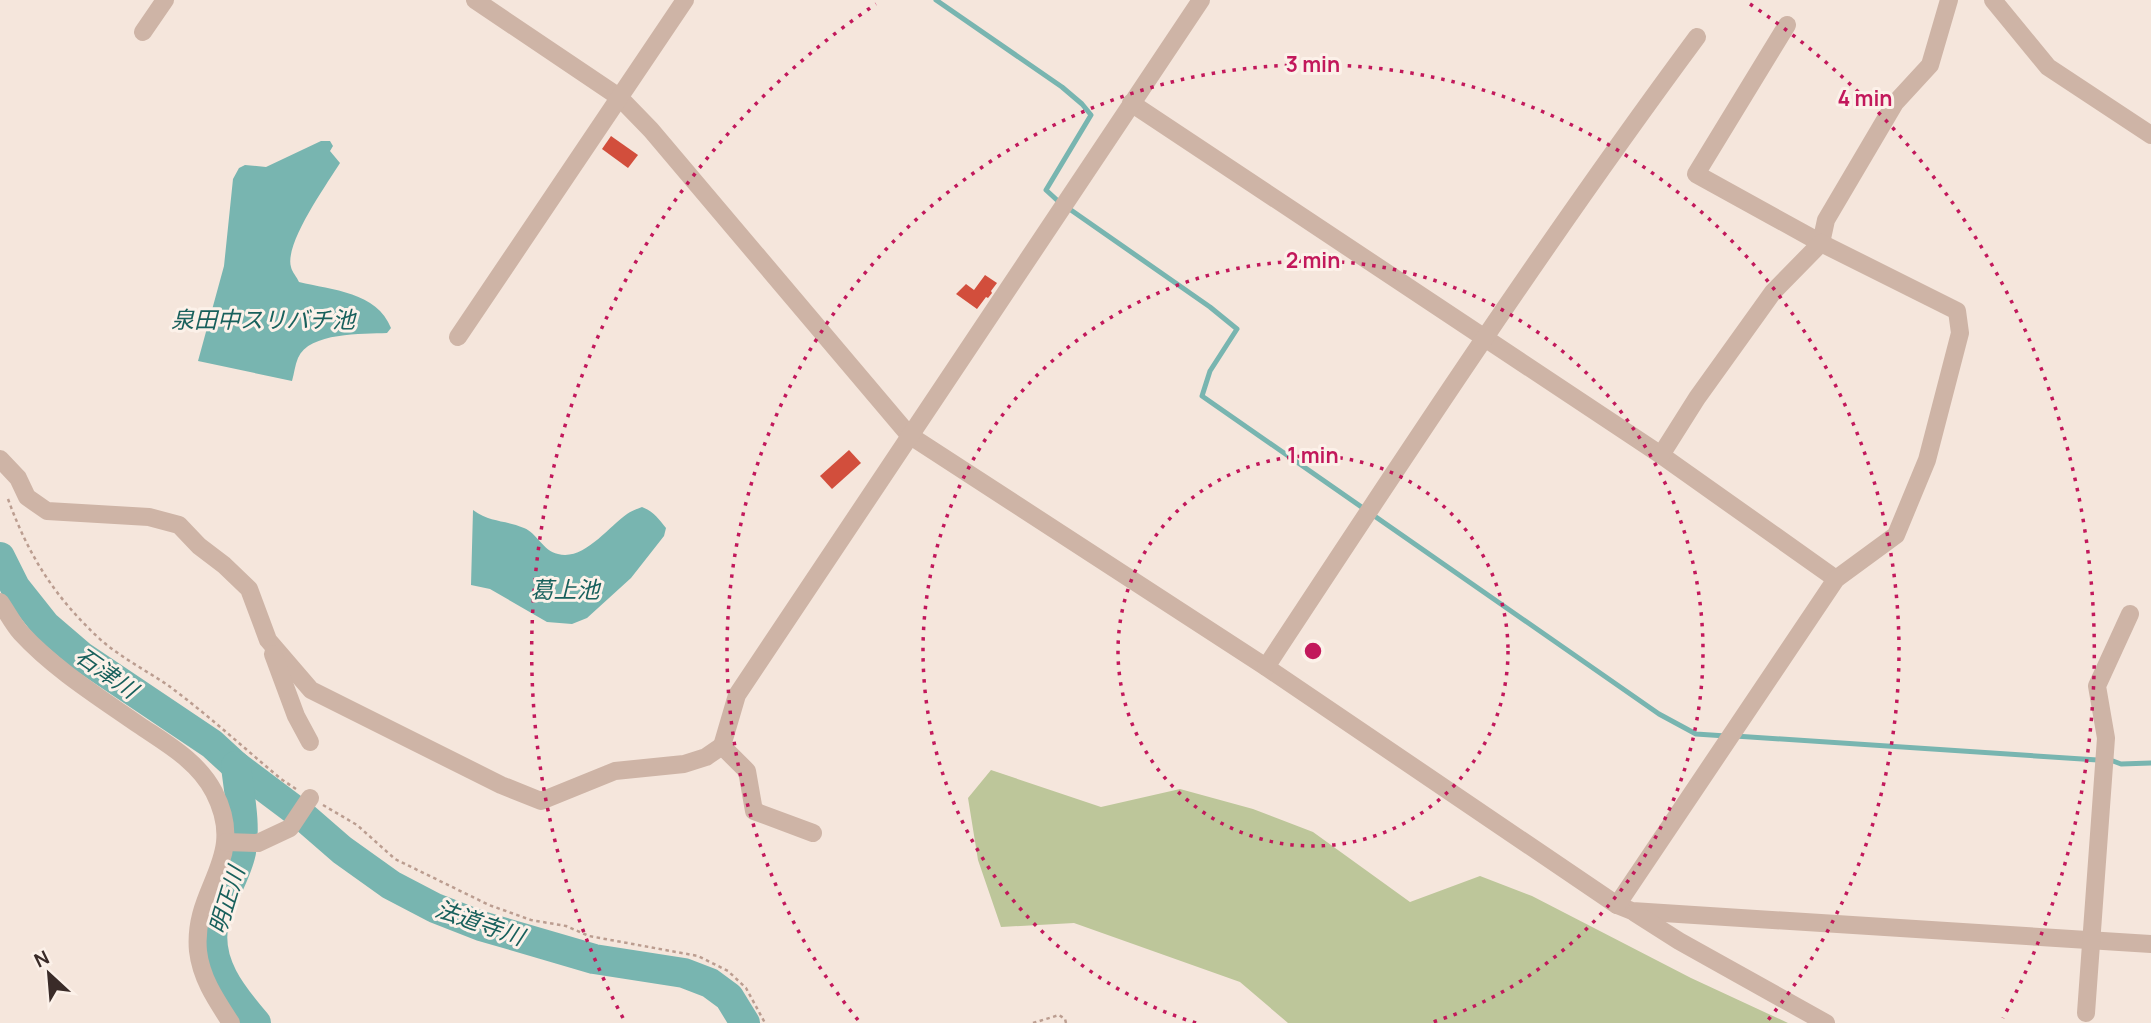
<svg xmlns="http://www.w3.org/2000/svg" width="2151" height="1023" font-family="Manrope,'Noto Sans JP',sans-serif">
<style>
.green{fill:#bdc69a}
.water{fill:#78b5b0}
.lines{fill:none;stroke-linecap:round;stroke-linejoin:round}
.stream{stroke:#78b5b0;stroke-width:5}
.river{stroke:#78b5b0;stroke-width:30}
.building{fill:#d24e3c}
.path{stroke:#bb9d90;stroke-width:2.5;stroke-dasharray:3.5 3.5;stroke-linecap:butt}
.minor{stroke:#ceb4a6;stroke-width:18}
.ring{fill:none;stroke:#c2185b;stroke-width:3.5;stroke-dasharray:3.5 7}
.labels{text-anchor:middle;dominant-baseline:central;stroke-width:6;stroke-linejoin:round;paint-order:stroke}
.water-label{font-size:23px;font-style:italic;fill:#18605c;stroke:#fcf1e9}
.centre{fill:#c2185b;stroke:#fcf1e9;stroke-width:3.5}
.ring-label{font-size:21px;text-anchor:middle;font-weight:bold;fill:#c2185b;stroke:#fcf1e9;stroke-width:6;stroke-linejoin:round;paint-order:stroke}
</style>
<rect width="100%" height="100%" fill="#f5e6dc"/>
<path class="green" d="M991,770L1101,807L1180,789L1253,809L1313,832L1410,902L1480,876L1532,896L1691,978L1788,1023H1288L1240,982L1074,923L1001,927L978,860L968,798Z"/>
<g class="water">
<path d="M321,141H330L333,146L330,151L340,163C327,184 284,244 291,267C292,272 297,277 299,282C332,290 377,292 391,328L387,333C363,334 309,332 298,358C295,365 294,374 292,381L198,361L224,266L233,179L239,168L245,165L266,167Z"/>
<path d="M642,507C653,511 659,519 666,528L664,536L631,578L587,618L572,624L547,622L490,589L471,585L473,510C491,523 506,520 524,528C537,533 543,551 558,554C584,561 608,527 627,514C631,511 637,509 642,507Z"/>
</g>
<g class="lines">
<g class="stream">
<path d="M936,0L1062,87L1082,104L1091,115L1046,190L1058,201L1210,307L1237,329L1210,371L1202,396L1659,714L1696,734L1726,736"/>
<path d="M1735,736L2113,761L2121,764L2151,763"/>
</g>
<g class="river">
<path d="M0,557L15,587L46,626L81,656L212,744L236,766L304,817L342,850L391,885L435,908L481,926L594,959L684,973L710,983L729,997L745,1023"/>
<path d="M236,766C239,794 246,823 241,852C236,876 220,898 214,922C205,962 232,995 256,1023"/>
</g>
</g>
<g class="building">
<path d="M611,136L638,155L628,168L602,149Z"/>
<path d="M985,275L997,283L991,291L992,293L988,298L986,297L977,309L956,294L966,284L974,290Z"/>
<path d="M849,450L861,463L832,489L820,476Z"/>
</g>
<g class="lines">
<g class="path">
<path d="M8,499C29,557 56,599 102,641C122,658 147,671 169,686C208,715 244,748 281,779L296,789"/>
<path d="M323,805L357,825L395,859L489,905L531,920L566,926L589,936L698,956L728,971L746,988L765,1023"/>
<path d="M1033,1023L1059,1015L1065,1019L1066,1023"/>
</g>
<g class="minor">
<path d="M475,0L619,97L651,130L909,435L1266,667L1617,905L1632,911L2151,944"/>
<path d="M1993,0L2048,67L2151,135"/>
<path d="M1787,25L1696,174L1821,243L1826,220L1895,103L1930,65L1949,0"/>
<path d="M143,32L165,0"/>
<path d="M1131,103L1661,455L1836,579"/>
<path d="M458,337L685,0"/>
<path d="M0,459L18,478L27,497L47,511L149,517L179,525L199,546L224,565L249,589L268,640L311,690L501,785L541,801L615,771L684,764L706,757L722,746"/>
<path d="M0,602C7,612 13,624 21,633C54,669 99,697 139,725C167,744 198,761 214,792C249,860 192,886 198,951C201,978 216,1000 231,1023"/>
<path d="M273,654L296,716L310,742"/>
<path d="M1266,667C1406,454 1546,241 1697,37"/>
<path d="M813,833L754,811L747,771L722,746L737,695L1201,0"/>
<path d="M226,842L258,843L290,828L310,798"/>
<path d="M1617,905L1836,579L1896,535L1927,460L1960,333L1957,311L1821,243L1773,292L1697,398L1661,455"/>
<path d="M1635,913L1679,941L1826,1023"/>
<path d="M2086,1013L2106,738L2097,686L2130,614"/>
</g>
</g>
<g class="ring">
<circle cx="1313" cy="651" r="195"/>
<path d="M1196 1023A390 390 0 1 1 1430 1023"/>
<path d="M858 1020A586 586 0 1 1 1768 1020"/>
<path d="M623 1018A781 781 0 0 1 876 4M1750 4A781 781 0 0 1 2003 1018"/>
</g>
<g class="labels">
<g class="water-label">
<text x="263" y="319">泉田中スリバチ池</text>
<text x="565" y="589">葛上池</text>
<text transform="translate(107 672) rotate(35)">石津川</text>
<text transform="translate(226 900) rotate(-73)">明正川</text>
<text transform="translate(480 922) rotate(19)">法道寺川</text>
</g>
</g>
<circle cx="1313" cy="651" r="10" class="centre"/>
<g class="ring-label">
<text x="1313" y="72">3 min</text>
<text x="1865" y="106">4 min</text>
<text x="1313" y="268">2 min</text>
<text x="1313" y="463">1 min</text>
</g>
<g transform="translate(49 974) rotate(334)" stroke="#fcf1e9" stroke-width="5" paint-order="stroke">
<path d="M0-5L12 26L0 18L-12 26Z" fill="#3a2b28"/>
<text y="-10" font-size="19" font-weight="bold" text-anchor="middle" fill="#3a2b28">N</text>
</g>
</svg>
